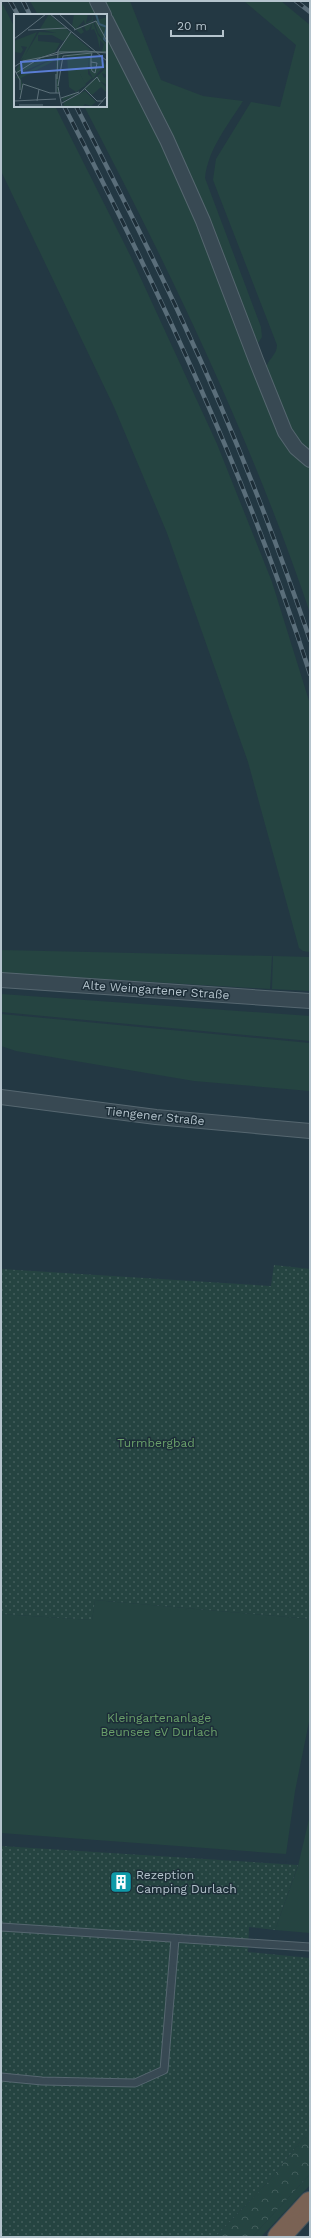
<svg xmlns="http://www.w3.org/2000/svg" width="311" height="2238" font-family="'Work Sans',sans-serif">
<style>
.green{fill:#254441}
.forest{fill:url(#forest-crowns)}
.park{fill:url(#park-dots)}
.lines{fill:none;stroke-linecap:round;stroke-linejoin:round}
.lane-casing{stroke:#566770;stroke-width:9}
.street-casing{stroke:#566770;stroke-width:16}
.highway-casing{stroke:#43545d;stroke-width:24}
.lane{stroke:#384953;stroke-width:7}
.street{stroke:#384953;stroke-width:14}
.highway{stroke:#7a6254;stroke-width:22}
.rail-casing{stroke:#5a6e7a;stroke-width:4.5}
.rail{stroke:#1d2e38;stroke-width:3;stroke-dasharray:9;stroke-linecap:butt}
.labels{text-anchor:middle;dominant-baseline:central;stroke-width:3;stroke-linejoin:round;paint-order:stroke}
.street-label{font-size:12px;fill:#b5c4cd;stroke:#1d2e38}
.park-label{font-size:12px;fill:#6aa06a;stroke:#1d2e38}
.poi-label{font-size:12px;fill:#b5c4cd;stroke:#1d2e38;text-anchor:start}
.inset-river{fill:none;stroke:#36586c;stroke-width:2}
.inset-road{fill:none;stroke:#5d707a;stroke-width:1}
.view{fill:#5a7dd4;fill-opacity:0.15;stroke:#5a7dd4;stroke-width:2}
.inset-edge{fill:none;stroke:#b5c4cd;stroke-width:2}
</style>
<defs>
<pattern id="forest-crowns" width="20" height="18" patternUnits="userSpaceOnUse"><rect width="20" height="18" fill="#254441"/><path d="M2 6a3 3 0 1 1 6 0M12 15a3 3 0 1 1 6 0" fill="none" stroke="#425d5b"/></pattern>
<pattern id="park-dots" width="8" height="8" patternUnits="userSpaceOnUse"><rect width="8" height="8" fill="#254441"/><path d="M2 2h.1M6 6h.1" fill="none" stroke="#425d5b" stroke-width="1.8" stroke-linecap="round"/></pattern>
</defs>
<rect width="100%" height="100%" fill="#233843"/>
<g class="green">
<path d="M1,1L15,28V106H55L131,257L217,444L272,582L310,704V952L303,951L299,948L248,762L167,533L114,407L1,171Z"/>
<path d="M30,1H92L99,15H38Z"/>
<path d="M101,1H130L161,80L203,96L243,101C228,125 208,149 205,178L261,327L262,337L258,343Z"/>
<path d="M244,1H281L310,25V455L287,423L266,370C266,360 277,356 277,345L213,180L216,159L251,102L280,107L296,45Z"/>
<path d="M106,29L182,182L244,344L310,465V613C251,438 170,270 84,106H106Z"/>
<path d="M1,950L272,956L270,989L1,973Z"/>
<path d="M273,956L310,957V991L272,989Z"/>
<path d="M1,994L310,1016V1041L1,1012Z"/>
<path d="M1,1014L310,1043V1091L194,1081L16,1051L1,1046Z"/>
<path d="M95,1600L310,1619V1717L295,1791L286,1854L1,1833V1614L92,1620Z"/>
<path d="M310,1815V1933L275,1930L298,1866Z"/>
<path d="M310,2174V2185L261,2237H252Z"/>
</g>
<path class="forest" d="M310,2129V2174L252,2237H215L269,2181Z"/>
<g class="park">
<path d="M274,1265L310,1269V1619L95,1600L92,1620L1,1614V1269L271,1286Z"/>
<path d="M1,1846L298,1865L275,1930L249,1927L248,1952L310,1958V2129L269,2181L215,2237H1Z"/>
</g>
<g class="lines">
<g class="lane-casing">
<g id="lane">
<path d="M1,1927L310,1947"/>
<path d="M1,2077L42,2081L135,2083L164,2070L175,1939"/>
</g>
</g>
<g class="street-casing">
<g id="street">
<path d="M97,1L104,15"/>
<path d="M106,20L167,140L203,221L256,360L285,432L296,448L310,460"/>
<path d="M1,980L310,1001"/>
<path d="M1,1097L156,1117L310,1131"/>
</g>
</g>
<g class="highway-casing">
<path id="highway" d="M279,2237L310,2203"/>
</g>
<use href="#lane" class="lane"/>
<use href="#street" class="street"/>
<use href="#highway" class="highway"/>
<g class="rail-casing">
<g id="rail">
<path d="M10,1L18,15"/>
<path d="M23,1L30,15"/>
<path d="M296,1L310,12"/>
<path d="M64,106C159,290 247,476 310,674"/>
<path d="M76,106C112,177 149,248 182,320C231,424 273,531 310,640"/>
</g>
</g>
<use href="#rail" class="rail"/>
</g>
<defs>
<g id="building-square" transform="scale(1.15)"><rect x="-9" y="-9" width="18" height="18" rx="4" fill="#0f9aa8" stroke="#1d2e38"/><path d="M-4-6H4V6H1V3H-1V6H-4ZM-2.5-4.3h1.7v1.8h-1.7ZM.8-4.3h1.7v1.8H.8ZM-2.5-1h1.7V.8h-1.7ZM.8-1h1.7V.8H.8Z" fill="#fff"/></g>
</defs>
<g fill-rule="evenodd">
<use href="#building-square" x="121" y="1882"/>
</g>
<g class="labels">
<g class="street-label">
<text transform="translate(156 990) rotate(4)">Alte Weingartener Straße</text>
<text transform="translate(155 1116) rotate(6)">Tiengener Straße</text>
</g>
<g class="park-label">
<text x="156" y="1443">Turmbergbad</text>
<text x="159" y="1718">Kleingartenanlage<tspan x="159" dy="14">Beunsee eV Durlach</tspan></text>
</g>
<g class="poi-label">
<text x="136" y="1875">Rezeption<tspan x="136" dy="14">Camping Durlach</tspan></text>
</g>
</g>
<g transform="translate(14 14)">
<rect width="93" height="93" fill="#233843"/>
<path d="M35,0L77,36L44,40L52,24L49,27L38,21H24V27L46,29L41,38L25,44L43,40L26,45L10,47L24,46L43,42L4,60L2,56L25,18L42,19L26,15ZM60,0H74L72,9L78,6V0L79,7L71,10L70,6L63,14L79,8L84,21L93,31V38L83,37H88L90,30L86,26V35L83,22L80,15L77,16L78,9L75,16L72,17L70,12L67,13L70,18L67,20L58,12ZM93,3V30L84,19L80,7ZM23,18L10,43L6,47L13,33L7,32L9,36L7,39L0,38V27ZM77,38L82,39H77V44H74V60L78,64L71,70L66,60V52L53,41L47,42L44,58V42L55,40ZM43,43L45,78H43L42,46L7,64L8,69L38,79L9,70L6,85L7,68L4,64H0ZM92,54L93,61L88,59L90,64L93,62V71L86,67L93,74V79L87,73L78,81L71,75L49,87L48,84L67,77ZM71,77L82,88L77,92L71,90L68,93H49L50,88Z" fill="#254441"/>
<path d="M79,41L86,44L93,53L87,55L79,65L75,56L74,44ZM53,42L66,43V60L72,71L62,78L55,73Z" fill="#254441"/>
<path class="inset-river" d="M82,0L85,10L93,13M93,12L90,25L93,28"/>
<path class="inset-road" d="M36,0L93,47M45,0L61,15M82,7L93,27M14,16L53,14M60,16L82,7M0,25L32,0M0,53L9,47L50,39L72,37L93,39M0,55L6,66V76M2,59L26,44L44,38H93M42,60V79M43,65L44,37L57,18M44,72L49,42L78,39L77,43V52L78,57L81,59L83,49L77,48M44,73L48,93M71,75L83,87H89M47,84L65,78M6,85L9,70L36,79H46M0,87L42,85M23,87L25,75M48,89L66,79L83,63L86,68M5,91H29M83,93L93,82"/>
<path class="view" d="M88,42L89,53L8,59L7,48Z"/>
<rect width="93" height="93" class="inset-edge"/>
</g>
<rect width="311" height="2238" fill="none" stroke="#b5c4cd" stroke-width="4"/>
<path d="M171 30v6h52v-6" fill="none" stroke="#b5c4cd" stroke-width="2"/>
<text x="177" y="30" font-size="12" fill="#b5c4cd" stroke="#1d2e38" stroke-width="3" paint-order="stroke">20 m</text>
</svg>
